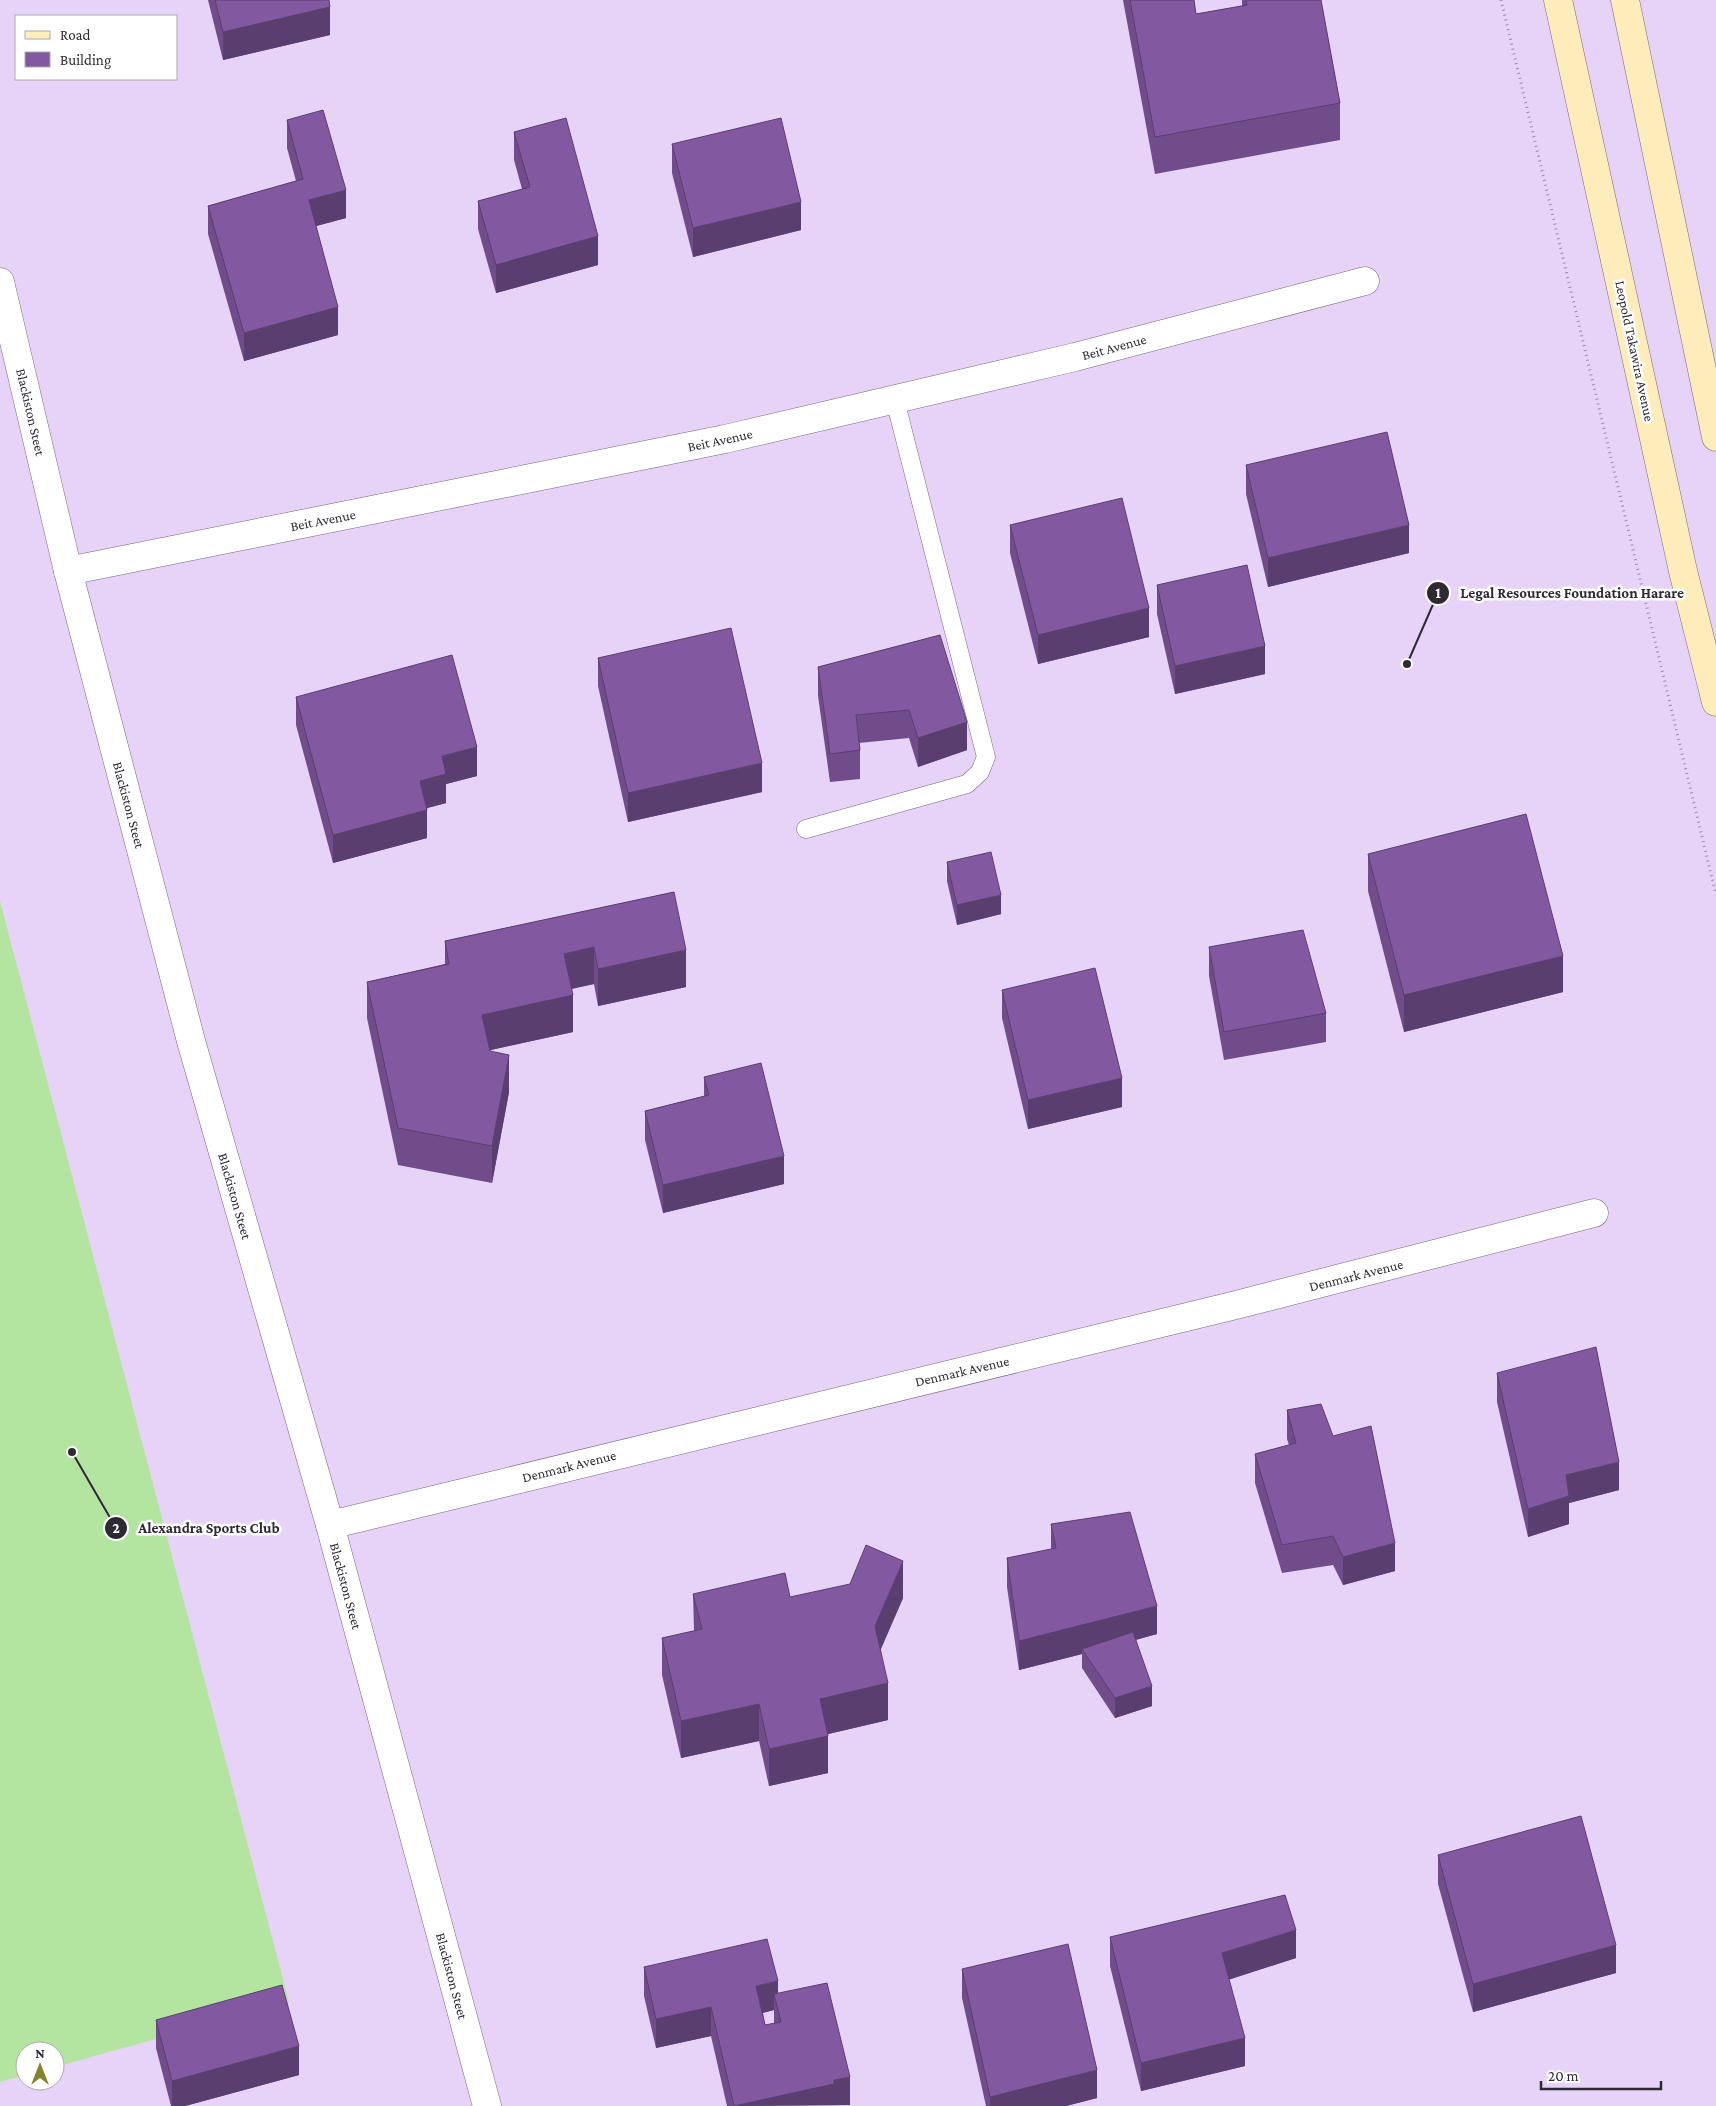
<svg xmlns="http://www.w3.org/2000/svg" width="1716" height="2106" font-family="'Crimson Pro',serif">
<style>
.built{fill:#e6d3f7;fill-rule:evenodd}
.grass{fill:#b4e5a0}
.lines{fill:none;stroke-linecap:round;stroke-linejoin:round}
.service-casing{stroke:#756781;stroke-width:19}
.minor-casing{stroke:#756781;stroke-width:29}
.secondary-casing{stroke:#756781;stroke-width:29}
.path{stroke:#9a8fa4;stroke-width:3;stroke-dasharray:1 4;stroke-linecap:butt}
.service{stroke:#fff;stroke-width:18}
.minor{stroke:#fff;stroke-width:28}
.secondary{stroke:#feedba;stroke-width:28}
.wall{fill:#704d8a;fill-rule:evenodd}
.shaded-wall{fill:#5b3e70}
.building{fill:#8259a0;stroke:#5b3e70}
.labels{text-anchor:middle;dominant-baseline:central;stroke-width:5;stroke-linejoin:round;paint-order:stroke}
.street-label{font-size:14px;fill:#2f2934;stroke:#fff}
.leader{fill:none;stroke:#2f2934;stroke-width:2}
.callout-dot{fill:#2f2934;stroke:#fff;stroke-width:2}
.mark-label{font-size:15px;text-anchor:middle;font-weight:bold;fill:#fff}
.callout-label{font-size:15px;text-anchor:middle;font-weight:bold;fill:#2f2934;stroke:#fff;stroke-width:5;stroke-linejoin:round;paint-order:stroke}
</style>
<rect width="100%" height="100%" fill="#ecddfa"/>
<path class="built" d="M0,0H1716V2106H0ZM16,16H176V79H16ZM25,2051H55V2081H25Z"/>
<path class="grass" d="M0,901L289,2002L55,2067V2051H25V2075L0,2082Z"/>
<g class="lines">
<g class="service-casing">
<path id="service" d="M806,829L967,784L980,772L986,757L895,400"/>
</g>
<g class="minor-casing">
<g id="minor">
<path d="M0,282L68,571L191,1041L330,1525L487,2106"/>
<path d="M68,571L725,439L1075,357L1365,281"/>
<path d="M330,1525L1232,1306L1594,1213"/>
</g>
</g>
<g class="secondary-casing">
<g id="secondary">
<path d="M1558,0L1683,571L1716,702"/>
<path d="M1625,0L1716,437"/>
</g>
</g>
<path class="path" d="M1501,0L1716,895"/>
<use href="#service" class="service"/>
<use href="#minor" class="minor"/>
<use href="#secondary" class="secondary"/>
</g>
<g class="wall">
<path d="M208,0H329L330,35L223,60Z"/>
<path d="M1123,0H1194L1196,14L1242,6V0H1321L1340,103V140L1155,174Z"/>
<path d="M287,120L346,218L316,226L338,335L244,361L208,234V206L296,181L287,148Z"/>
<path d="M514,132L598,265L496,293L478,229V201L522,189L514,160Z"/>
<path d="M672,144L801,230L693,257L672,173Z"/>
<path d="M1246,465L1409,553L1268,587L1246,494Z"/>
<path d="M1010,525L1149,637L1038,664L1010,553Z"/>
<path d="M1157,585L1265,674L1175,694L1157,614Z"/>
<path d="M940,635L967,750L918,767L909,738L859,743L860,750V779L830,782L818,696V667Z"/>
<path d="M598,658L762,792L628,822L598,686Z"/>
<path d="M296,697L477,776L446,784V803L427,808V838L333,863L296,725Z"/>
<path d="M1368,854L1563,992L1404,1032L1368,891Z"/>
<path d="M947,862L1001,914L957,925L947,881Z"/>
<path d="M674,892L686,987L598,1006L594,984L572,989L573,1032L490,1050L509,1092L492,1183L398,1165L367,1018V982L445,964V941Z"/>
<path d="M1209,947L1326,1013V1042L1224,1060L1209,976Z"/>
<path d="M1002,990L1122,1107L1028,1129L1002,1018Z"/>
<path d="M704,1077L784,1184L663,1213L645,1140V1111L704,1096Z"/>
<path d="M1497,1373L1619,1490L1569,1503V1524L1528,1537L1497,1402Z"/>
<path d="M1287,1410L1333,1436L1395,1571L1343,1585L1333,1565L1282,1573L1255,1483V1454L1289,1445L1287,1439Z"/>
<path d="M1051,1524L1157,1634L1136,1640L1152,1706L1115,1718L1082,1668V1654L1019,1670L1007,1587V1558L1051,1549Z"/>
<path d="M693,1594L790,1597L903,1598L880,1650L888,1720L828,1734V1773L769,1786L759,1741L681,1758L662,1675V1638L694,1631Z"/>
<path d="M1438,1855L1616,1973L1473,2012L1438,1884Z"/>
<path d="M1110,1937L1296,1958L1229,1979L1245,2066L1141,2091L1110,1966Z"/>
<path d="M644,1967L778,1994L850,2105L727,2106L711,2036L656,2048L644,1996ZM774,2010V2023L765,2025L763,2013Z"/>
<path d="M962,1969L1097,2098L1066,2106H986L962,1998Z"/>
<path d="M156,2020L299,2075L185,2106H171L156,2048Z"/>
</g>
<g class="shaded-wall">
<path d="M330,7V35L223,60V32Z"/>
<path d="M346,190V218L309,228V200Z"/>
<path d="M801,202V230L693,257V228Z"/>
<path d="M598,236V265L496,293V265Z"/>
<path d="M338,307V335L244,361V333Z"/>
<path d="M1409,525V553L1268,587V558Z"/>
<path d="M1149,608V637L1038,664V635Z"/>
<path d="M1265,646V674L1175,694V666Z"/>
<path d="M967,722V750L918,767V738Z"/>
<path d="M477,747V776L446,784V803L420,810V781L442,756Z"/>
<path d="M762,763V792L628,822V793Z"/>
<path d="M427,810V838L333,863V835Z"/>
<path d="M1001,895V914L957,925V905Z"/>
<path d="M594,947V984L564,990V954Z"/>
<path d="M686,950V987L598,1006V969Z"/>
<path d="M1563,956V992L1404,1032V995Z"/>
<path d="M573,995V1032L482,1052V1015Z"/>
<path d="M509,1055V1092L492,1183V1146Z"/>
<path d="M1122,1078V1107L1028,1129V1100Z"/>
<path d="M784,1156V1184L663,1213V1185Z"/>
<path d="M1619,1462V1490L1569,1503V1524L1528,1537V1509L1566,1475Z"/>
<path d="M1395,1543V1571L1343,1585V1557Z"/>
<path d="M903,1561V1598L875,1663V1626Z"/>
<path d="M1157,1606V1634L1085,1653L1082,1649V1654L1019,1670V1641Z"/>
<path d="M888,1683V1720L820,1736V1699Z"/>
<path d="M1152,1686V1706L1115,1718V1698Z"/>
<path d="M759,1704V1741L681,1758V1721Z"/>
<path d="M828,1736V1773L769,1786V1749Z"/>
<path d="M1296,1930V1958L1222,1982V1953Z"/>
<path d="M1616,1945V1973L1473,2012V1984Z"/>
<path d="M778,1981V2008L774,1994V2010L756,2014V1986Z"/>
<path d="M711,2007V2036L656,2048V2019Z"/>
<path d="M1245,2038V2066L1141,2091V2063Z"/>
<path d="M299,2046V2075L185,2106H172V2081Z"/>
<path d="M1097,2070V2098L1066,2106H990V2097Z"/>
<path d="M850,2077V2105L735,2106L834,2080Z"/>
</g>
<g class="building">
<path d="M215,0H329L330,7L223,32Z"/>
<path d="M1130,0H1194L1196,14L1247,5L1246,0H1321L1340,103L1155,137Z"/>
<path d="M323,110L346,190L309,200L338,307L244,333L208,206L303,179L287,120Z"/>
<path d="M566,118L598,236L496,265L478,201L530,187L514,132Z"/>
<path d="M781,118L801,202L693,228L672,144Z"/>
<path d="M1387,432L1409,525L1268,558L1246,465Z"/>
<path d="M1122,498L1149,608L1038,635L1010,525Z"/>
<path d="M1247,565L1265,646L1175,666L1157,585Z"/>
<path d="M731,628L762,763L628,793L598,658Z"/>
<path d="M940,635L967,722L918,738L909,710L856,715L860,750L830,754L818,667Z"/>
<path d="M452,655L477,747L442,756L446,774L420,781L427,810L333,835L296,697Z"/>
<path d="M1526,814L1563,956L1404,995L1368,854Z"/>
<path d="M991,852L1001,895L957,905L947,862Z"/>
<path d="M674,892L686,950L598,969L594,947L564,954L573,995L482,1015L490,1051L509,1055L492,1146L398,1128L367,982L449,964L445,941Z"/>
<path d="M1303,930L1326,1013L1224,1032L1209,947Z"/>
<path d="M1095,968L1122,1078L1028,1100L1002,990Z"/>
<path d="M761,1063L784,1156L663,1185L645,1111L709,1095L704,1077Z"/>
<path d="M1596,1347L1619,1462L1566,1475L1569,1496L1528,1509L1497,1373Z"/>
<path d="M1321,1404L1333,1436L1371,1426L1395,1543L1343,1557L1333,1536L1282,1545L1255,1454L1296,1443L1287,1410Z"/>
<path d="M1130,1512L1157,1606L1019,1641L1007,1558L1056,1548L1051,1524Z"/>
<path d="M866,1545L903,1561L875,1626L888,1683L820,1699L828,1736L769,1749L759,1704L681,1721L662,1638L702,1629L693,1594L785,1573L790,1597L850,1584Z"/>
<path d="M1133,1632L1152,1686L1115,1698L1082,1649Z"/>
<path d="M1581,1816L1616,1945L1473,1984L1438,1855Z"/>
<path d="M1285,1895L1296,1930L1222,1953L1245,2038L1141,2063L1110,1937Z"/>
<path d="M767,1939L778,1981L756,1986L765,2025L781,2022L774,1994L827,1983L850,2077L834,2080V2084L734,2106L711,2007L656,2019L644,1967Z"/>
<path d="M1068,1944L1097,2070L990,2097L962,1969Z"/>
<path d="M282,1985L299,2046L172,2081L156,2020Z"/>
</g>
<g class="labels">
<g class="street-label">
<text transform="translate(1114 347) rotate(-15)">Beit Avenue</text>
<text transform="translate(1635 351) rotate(78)">Leopold Takawira Avenue</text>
<text transform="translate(31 412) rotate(77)">Blackiston Steet</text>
<text transform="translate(720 440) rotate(-12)">Beit Avenue</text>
<text transform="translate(323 520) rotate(-11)">Beit Avenue</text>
<text transform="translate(129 805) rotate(75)">Blackiston Steet</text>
<text transform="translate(235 1196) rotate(74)">Blackiston Steet</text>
<text transform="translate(1356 1275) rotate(-14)">Denmark Avenue</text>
<text transform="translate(962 1371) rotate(-13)">Denmark Avenue</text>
<text transform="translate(569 1466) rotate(-14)">Denmark Avenue</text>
<text transform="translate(346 1586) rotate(75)">Blackiston Steet</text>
<text transform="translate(452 1976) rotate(75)">Blackiston Steet</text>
</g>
</g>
<path class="leader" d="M1407 664L1438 593M72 1452L116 1528"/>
<g class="callout-dot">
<circle cx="1407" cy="664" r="5"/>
<circle cx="72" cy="1452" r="5"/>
<circle cx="1438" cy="593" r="12"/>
<circle cx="116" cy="1528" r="12"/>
</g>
<g class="mark-label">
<text x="1438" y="598">1</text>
<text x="116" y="1533">2</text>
</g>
<g class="callout-label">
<text x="1572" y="598">Legal Resources Foundation Harare</text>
<text x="209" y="1533">Alexandra Sports Club</text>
</g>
<rect x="15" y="15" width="162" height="65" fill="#ffffff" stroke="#aca9ae"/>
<rect x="25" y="31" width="25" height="8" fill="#feedba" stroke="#aca9ae"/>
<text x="60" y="40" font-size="15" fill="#2f2934">Road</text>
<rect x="25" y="52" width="25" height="15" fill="#8259a0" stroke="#aca9ae"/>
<text x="60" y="65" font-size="15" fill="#2f2934">Building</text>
<g transform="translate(40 2066)"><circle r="24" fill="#ffffff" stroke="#aca9ae"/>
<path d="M0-4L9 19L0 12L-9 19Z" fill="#85832c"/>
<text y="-8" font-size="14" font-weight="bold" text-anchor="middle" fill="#2f2934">N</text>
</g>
<path d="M1541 2081v8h120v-8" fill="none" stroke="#2f2934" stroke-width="2.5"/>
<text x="1548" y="2081" font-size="15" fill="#2f2934" stroke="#ffffff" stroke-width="4" paint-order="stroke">20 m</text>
</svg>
